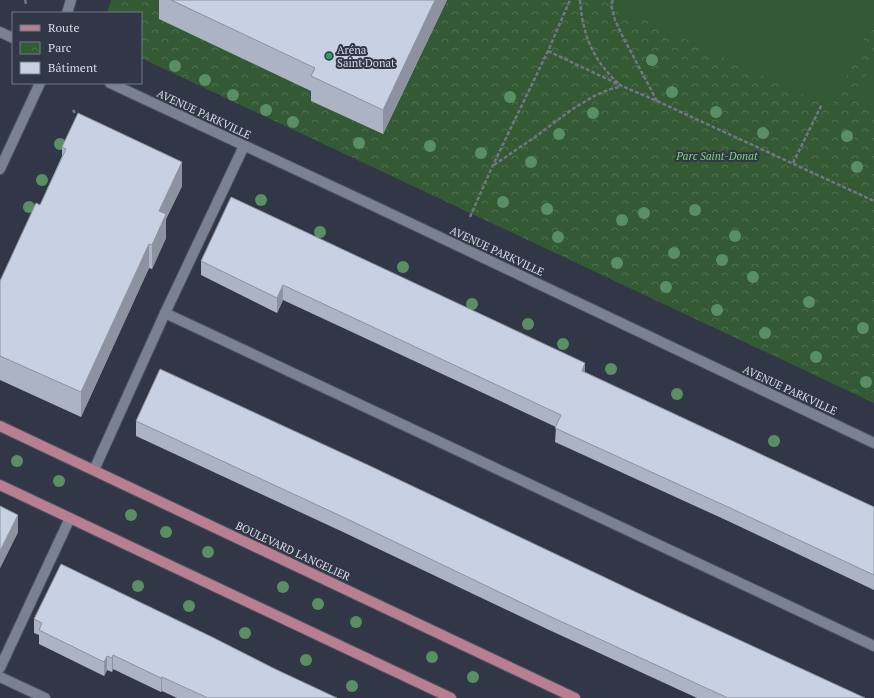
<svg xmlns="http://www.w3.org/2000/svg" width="874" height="698" font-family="'PT Serif',serif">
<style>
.park{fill:url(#park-crowns)}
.pitch{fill:#335a33}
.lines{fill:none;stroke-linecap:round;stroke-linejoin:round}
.minor-casing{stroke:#4e5361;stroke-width:12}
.major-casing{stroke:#4e5361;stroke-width:12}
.path{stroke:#717684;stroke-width:2.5;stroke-dasharray:4 2;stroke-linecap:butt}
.minor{stroke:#798193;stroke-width:10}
.major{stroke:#b77f8f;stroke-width:10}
.tree{fill:#5a8f64}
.wall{fill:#acb3c4}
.shaded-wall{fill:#8c92a0}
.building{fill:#c8d0e4;stroke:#8c92a0}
.leisure-dot{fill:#2e9e5b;stroke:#313747;stroke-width:1.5}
.labels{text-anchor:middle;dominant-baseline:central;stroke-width:4;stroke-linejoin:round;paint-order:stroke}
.poi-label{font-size:11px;fill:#d8dce6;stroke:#313747;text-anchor:start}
.street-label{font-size:11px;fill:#d8dce6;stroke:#313747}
.park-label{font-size:11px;font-style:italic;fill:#7cd77c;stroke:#313747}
</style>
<defs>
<pattern id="park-crowns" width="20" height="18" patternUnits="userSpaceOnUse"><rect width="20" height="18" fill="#335a33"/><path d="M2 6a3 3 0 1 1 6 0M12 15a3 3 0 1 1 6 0" fill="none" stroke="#507151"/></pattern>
</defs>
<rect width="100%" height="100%" fill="#313747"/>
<path class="park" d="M111,0H874V403L141,58V13H107Z"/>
<g class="pitch">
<path d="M617,0H874V19L831,108L615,6Z"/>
<path d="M874,58V109L855,100Z"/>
</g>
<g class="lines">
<g class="minor-casing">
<g id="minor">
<path d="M67,13L71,0"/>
<path d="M0,32L13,38"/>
<path d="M110,83L372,205L874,443"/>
<path d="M0,169L40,83"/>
<path d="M165,313L874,646"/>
<path d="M94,470L165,313L244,146"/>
<path d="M0,668L70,518"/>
<path d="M0,677L45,698"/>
</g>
</g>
<g class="major-casing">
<g id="major">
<path d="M0,426L575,698"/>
<path d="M0,485L451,698"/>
</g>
</g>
<g class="path">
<path d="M25,0L26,4"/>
<path d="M580,0C583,37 593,60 620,85"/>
<path d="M613,0L611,5L615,20L622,35L657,101"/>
<path d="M548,51L622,86L657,101L874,201"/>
<path d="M73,110L75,113"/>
<path d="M793,163L822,104"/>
<path d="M494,165L535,137L571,110L594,96L608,90L622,86"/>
<path d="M470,217L493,165L548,51L570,0"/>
</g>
<use href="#minor" class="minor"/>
<use href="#major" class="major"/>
</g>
<g class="tree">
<circle cx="652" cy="60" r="6"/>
<circle cx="175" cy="66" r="6"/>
<circle cx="205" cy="80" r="6"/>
<circle cx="672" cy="92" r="6"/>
<circle cx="233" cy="95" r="6"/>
<circle cx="510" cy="97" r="6"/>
<circle cx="266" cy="110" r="6"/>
<circle cx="716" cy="112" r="6"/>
<circle cx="593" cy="113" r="6"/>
<circle cx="293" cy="122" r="6"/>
<circle cx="763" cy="133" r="6"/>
<circle cx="559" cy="134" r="6"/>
<circle cx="847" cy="136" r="6"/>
<circle cx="359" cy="143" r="6"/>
<circle cx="60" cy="144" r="6"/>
<circle cx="430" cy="146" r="6"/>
<circle cx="481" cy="153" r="6"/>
<circle cx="531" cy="162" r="6"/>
<circle cx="857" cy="167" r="6"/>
<circle cx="42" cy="180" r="6"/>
<circle cx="261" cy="200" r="6"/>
<circle cx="503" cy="202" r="6"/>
<circle cx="29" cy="207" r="6"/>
<circle cx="547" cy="209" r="6"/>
<circle cx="695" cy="210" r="6"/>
<circle cx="644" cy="213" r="6"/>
<circle cx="622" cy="220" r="6"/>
<circle cx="320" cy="232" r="6"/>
<circle cx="735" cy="236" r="6"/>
<circle cx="558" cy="237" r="6"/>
<circle cx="674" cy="253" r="6"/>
<circle cx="722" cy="260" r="6"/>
<circle cx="617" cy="263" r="6"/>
<circle cx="403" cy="267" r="6"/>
<circle cx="753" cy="277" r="6"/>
<circle cx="666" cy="287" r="6"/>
<circle cx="809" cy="302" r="6"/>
<circle cx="472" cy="304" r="6"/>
<circle cx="717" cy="310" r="6"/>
<circle cx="528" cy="324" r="6"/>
<circle cx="863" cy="328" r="6"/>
<circle cx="765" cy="333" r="6"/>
<circle cx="563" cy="344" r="6"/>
<circle cx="816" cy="357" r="6"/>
<circle cx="611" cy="369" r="6"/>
<circle cx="866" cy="382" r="6"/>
<circle cx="677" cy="394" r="6"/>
<circle cx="774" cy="441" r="6"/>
<circle cx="17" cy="461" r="6"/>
<circle cx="59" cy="481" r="6"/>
<circle cx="131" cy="515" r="6"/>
<circle cx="166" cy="532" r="6"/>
<circle cx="208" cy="552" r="6"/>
<circle cx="138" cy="586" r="6"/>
<circle cx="283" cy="587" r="6"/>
<circle cx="318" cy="604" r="6"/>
<circle cx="189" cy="606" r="6"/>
<circle cx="356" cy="622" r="6"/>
<circle cx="245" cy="633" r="6"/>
<circle cx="432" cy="657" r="6"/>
<circle cx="306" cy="660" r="6"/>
<circle cx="473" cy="677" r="6"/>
<circle cx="352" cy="686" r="6"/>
</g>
<g class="wall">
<path d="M159,0H447L383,134L311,101V91L159,19Z"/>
<path d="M62,147L182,186L166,219V238L152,269L149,268L81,417L0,380V281L40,205L62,156Z"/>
<path d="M201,261L585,372L874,507V590L728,521L555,442L556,427L283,300L277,313L201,275Z"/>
<path d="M136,421L644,596L865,698H697L547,629L343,532L136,436Z"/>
<path d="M0,506L18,532L0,568Z"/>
<path d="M34,619L275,669L337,698H177L162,691L161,692L113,669L112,672L107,670L104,676L39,644V635L34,633Z"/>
</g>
<g class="shaded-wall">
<path d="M435,0H447L383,134V110Z"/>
<path d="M182,162V186L166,219V238L152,269V245L159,211Z"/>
<path d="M149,244V268L81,417V392Z"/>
<path d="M283,285V300L277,313V298Z"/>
<path d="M585,363V378L582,371Z"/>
<path d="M18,515V532L0,568V551Z"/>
<path d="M113,655V669L112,672V658Z"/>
<path d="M107,656V670L104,676V662Z"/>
<path d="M162,677V691L161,692V678Z"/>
</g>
<g class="building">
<path d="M171,0H435L383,110L311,76L315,68Z"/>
<path d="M78,113L182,162L159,211L166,214L152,245L149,244L81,392L0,356V281L36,203L40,205L66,149L62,147Z"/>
<path d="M231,197L585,363L582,371L874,507V575L728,507L555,428L561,415L283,285L277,298L201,261Z"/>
<path d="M160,369L368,465L644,596L865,698H728L547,615L343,517L136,421Z"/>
<path d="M0,506L18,515L0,551Z"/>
<path d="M61,564L212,637L275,669L337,698H208L162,677L161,678L113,655L112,658L107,656L104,662L39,630L42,623L34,619Z"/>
</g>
<circle class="leisure-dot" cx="329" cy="56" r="4"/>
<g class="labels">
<g class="poi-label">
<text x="337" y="50">Aréna<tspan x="337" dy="13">Saint Donat</tspan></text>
</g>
<g class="street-label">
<text transform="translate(204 114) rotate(25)">AVENUE PARKVILLE</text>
<text transform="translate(497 251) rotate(25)">AVENUE PARKVILLE</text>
<text transform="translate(790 390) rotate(25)">AVENUE PARKVILLE</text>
<text transform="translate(293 551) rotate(25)">BOULEVARD LANGELIER</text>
</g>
<g class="park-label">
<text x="717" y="156">Parc Saint-Donat</text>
</g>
</g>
<rect x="12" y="12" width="130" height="72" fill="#313747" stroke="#747987"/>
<rect x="20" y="25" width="20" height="6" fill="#b77f8f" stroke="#747987"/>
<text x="48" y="32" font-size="12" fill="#d8dce6">Route</text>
<rect x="20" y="42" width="20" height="12" fill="url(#park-crowns)" stroke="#747987"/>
<text x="48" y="52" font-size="12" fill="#d8dce6">Parc</text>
<rect x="20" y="62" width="20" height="12" fill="#c8d0e4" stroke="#747987"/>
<text x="48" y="72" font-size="12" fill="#d8dce6">Bâtiment</text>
</svg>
